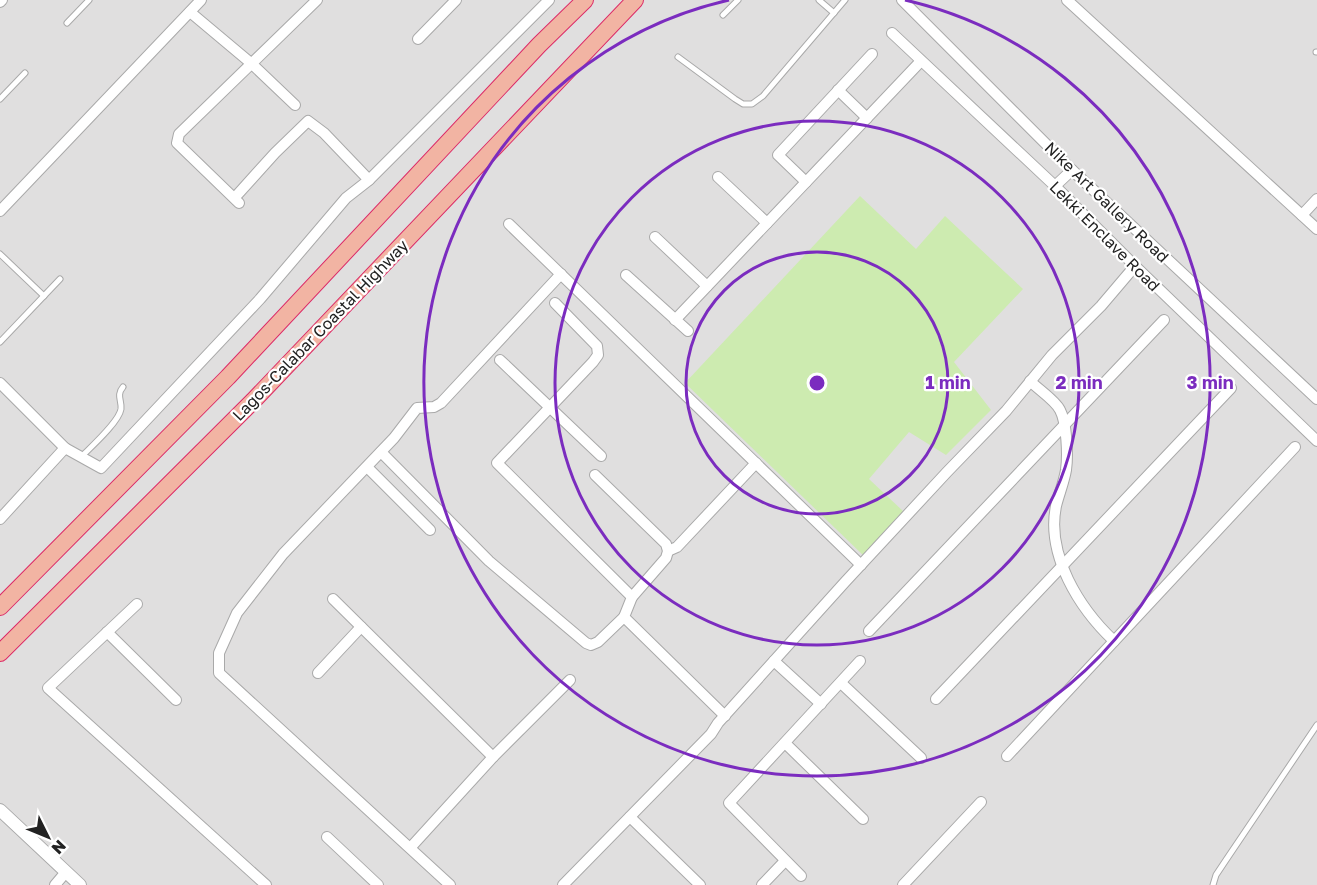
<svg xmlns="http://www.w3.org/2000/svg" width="1317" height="885" font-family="'Golos Text',sans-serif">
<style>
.residential{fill:#e0dfdf}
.grass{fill:#cdebb0}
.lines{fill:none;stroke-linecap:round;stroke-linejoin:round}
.service-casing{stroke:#a9a9a9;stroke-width:7}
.minor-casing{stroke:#a9a9a9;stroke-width:12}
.tertiary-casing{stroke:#a9a9a9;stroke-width:14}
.trunk-casing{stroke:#dc2a67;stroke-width:18}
.service{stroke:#fff;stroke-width:5}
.minor{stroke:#fff;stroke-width:10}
.tertiary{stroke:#fff;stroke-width:12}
.trunk{stroke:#f2b4a3;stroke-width:16}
.ring{fill:none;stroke:#7b2cbf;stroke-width:3}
.labels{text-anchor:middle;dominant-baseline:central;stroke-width:4.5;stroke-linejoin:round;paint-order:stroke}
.street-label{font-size:16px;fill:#222;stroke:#fff}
.centre{fill:#7b2cbf;stroke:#fff;stroke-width:3}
.ring-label{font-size:18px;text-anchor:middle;font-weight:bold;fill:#7b2cbf;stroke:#fff;stroke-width:4.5;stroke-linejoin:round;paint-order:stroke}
</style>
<rect width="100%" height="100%" fill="#f2efe9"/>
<rect class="residential" x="0" y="0" width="1317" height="885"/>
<path class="grass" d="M860,196L916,249L945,216L1023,289L954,362L991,410L946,455L909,432L869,479L904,512L866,558L685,383Z"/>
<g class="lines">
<g class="service-casing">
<g id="service">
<path d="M819,0L834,13"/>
<path d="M723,15L738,0"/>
<path d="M67,23L89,0"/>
<path d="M1316,52H1317"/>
<path d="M678,57L735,99L743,104H752L763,96L845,0"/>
<path d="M0,99L25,73"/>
<path d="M0,254L44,296"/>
<path d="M0,342L60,279"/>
<path d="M81,457C91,447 119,422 121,409C122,401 116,395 123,387"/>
<path d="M1213,885L1216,875L1226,860L1317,725"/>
</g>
</g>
<g class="minor-casing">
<g id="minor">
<path d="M902,0L1072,170L1317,399"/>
<path d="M1067,0L1317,229"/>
<path d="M0,2L2,0"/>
<path d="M190,12L252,64L295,105"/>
<path d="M892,33L1055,186L1135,266L1317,441"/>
<path d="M418,39L456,0"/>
<path d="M838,90L867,118"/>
<path d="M718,177L767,223"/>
<path d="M806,182L778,155L872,54"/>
<path d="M1055,186L1072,170"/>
<path d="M238,194L275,153L308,121L324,133L369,180"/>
<path d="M239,203L177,143L179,134L317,0"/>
<path d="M0,211L201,0"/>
<path d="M1302,215L1317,199"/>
<path d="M509,224L861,565"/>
<path d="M655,237L707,286"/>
<path d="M626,275L688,331"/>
<path d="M555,303L597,346L598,355L593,362L497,463L632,597L624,617L725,716"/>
<path d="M675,320L921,61"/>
<path d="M500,360L601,456"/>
<path d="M1030,381C1039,390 1055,400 1060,410C1067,423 1068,456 1066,470C1064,482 1059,494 1056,506C1046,555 1079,608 1114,641"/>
<path d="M0,383L65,448L0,519"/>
<path d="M65,448L101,468L260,299L346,198L369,180L549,0"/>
<path d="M381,452L489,561L586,643L591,645L598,642L624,617"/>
<path d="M367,467L430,530"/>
<path d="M595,475L666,544L668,551L666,558L632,597"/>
<path d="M668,551L677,547L756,463"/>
<path d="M333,599L493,757"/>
<path d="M137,604L48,688L266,885"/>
<path d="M869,631L1164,320"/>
<path d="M107,632L176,700"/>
<path d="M774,661L821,704"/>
<path d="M318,673L361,627"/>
<path d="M841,683L921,758"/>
<path d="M936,699L1231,388"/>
<path d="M785,743L863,819"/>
<path d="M1007,756L1295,447"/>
<path d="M630,817L700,885"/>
<path d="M327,837L378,885"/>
<path d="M411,847L493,757L570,680"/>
<path d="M801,876L729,803L860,661"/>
<path d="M55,885L66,872"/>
<path d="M450,885L219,673V653L237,613L283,554L394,438L417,408L434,407L441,403L561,274"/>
<path d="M563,885L711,734L718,723L845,582L947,472L1006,411L1052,355L1101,306L1135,266"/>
<path d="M762,885L785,861"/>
<path d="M903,885L981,802"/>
</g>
</g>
<g class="tertiary-casing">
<path id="tertiary" d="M0,810L80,885"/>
</g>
<g class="trunk-casing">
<g id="trunk">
<path d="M0,607L228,377L539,45L585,0"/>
<path d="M0,653L253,401L635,0"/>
</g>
</g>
<use href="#service" class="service"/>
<use href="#minor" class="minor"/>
<use href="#tertiary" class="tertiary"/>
<use href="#trunk" class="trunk"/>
</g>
<g class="ring">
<circle cx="817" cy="383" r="131"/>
<circle cx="817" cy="383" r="262"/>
<path d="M905 0A393 393 0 1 1 729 0"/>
</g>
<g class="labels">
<g class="street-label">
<text transform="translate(1107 202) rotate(44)">Nike Art Gallery Road</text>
<text transform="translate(1105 236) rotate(45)">Lekki Enclave Road</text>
<text transform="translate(320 330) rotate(-46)">Lagos-Calabar Coastal Highway</text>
</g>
</g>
<circle cx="817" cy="383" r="9" class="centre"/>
<g class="ring-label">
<text x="948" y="389">1 min</text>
<text x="1079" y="389">2 min</text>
<text x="1210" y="389">3 min</text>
</g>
<g transform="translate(48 837) rotate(133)" stroke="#ffffff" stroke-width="4.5" paint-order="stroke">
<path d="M0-4.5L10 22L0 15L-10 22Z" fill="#222222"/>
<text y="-9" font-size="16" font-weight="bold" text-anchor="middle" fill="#222222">N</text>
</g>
</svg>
